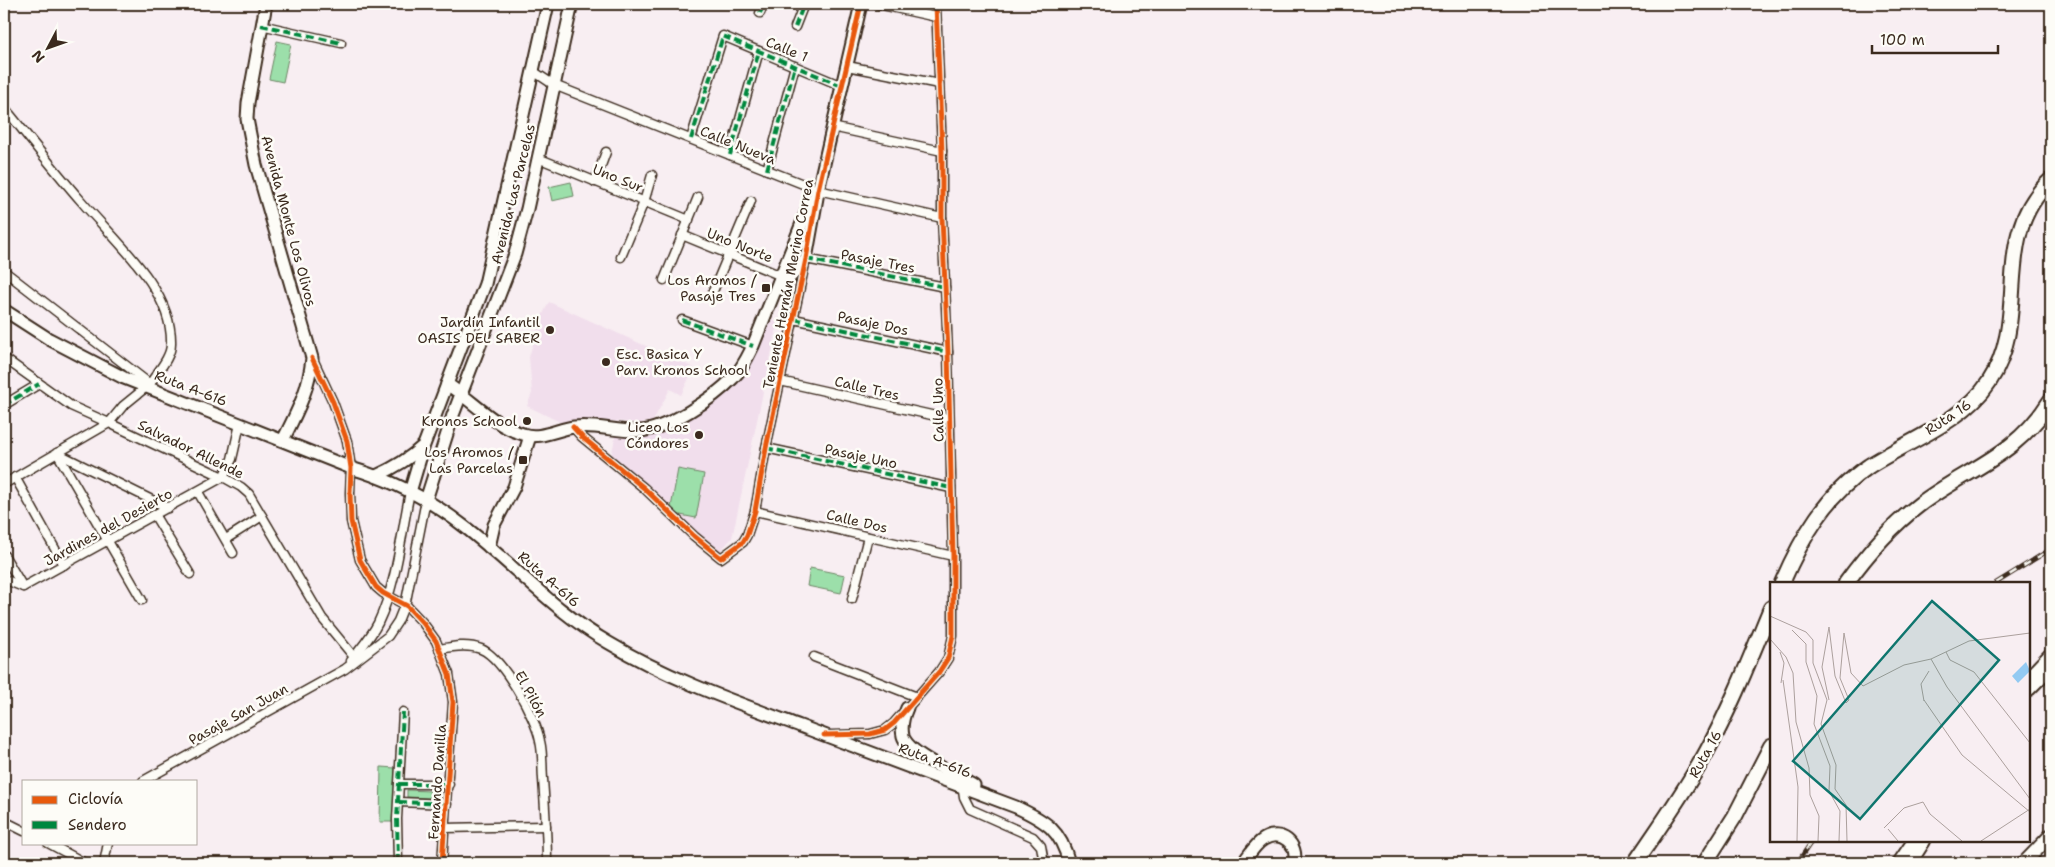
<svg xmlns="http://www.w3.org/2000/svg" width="2055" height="867" font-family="'Shantell Sans',sans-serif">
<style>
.built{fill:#f1deec}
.green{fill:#9cdfaa;stroke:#6c8464}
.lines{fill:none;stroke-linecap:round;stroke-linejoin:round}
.street-casing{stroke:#3b2a1e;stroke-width:11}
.secondary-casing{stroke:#3b2a1e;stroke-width:15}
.primary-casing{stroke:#3b2a1e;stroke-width:16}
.highway-casing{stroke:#3b2a1e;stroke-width:18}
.street{stroke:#fdfcf7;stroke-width:8}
.secondary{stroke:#fdfcf7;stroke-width:11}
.primary{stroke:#fdfcf7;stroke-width:12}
.highway{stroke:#fdfcf7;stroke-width:14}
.rail-casing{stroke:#3b2a1e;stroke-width:4.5}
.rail{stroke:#fdfcf7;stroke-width:2.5;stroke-dasharray:8;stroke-linecap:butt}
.quiet{stroke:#00873e;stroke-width:4;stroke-dasharray:8 4;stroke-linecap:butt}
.cycleway-casing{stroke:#fdfcf7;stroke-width:8}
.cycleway{stroke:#e8590c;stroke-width:5}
.poi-dot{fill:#3b2a1e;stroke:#fdfcf7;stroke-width:2}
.labels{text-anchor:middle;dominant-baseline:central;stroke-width:5;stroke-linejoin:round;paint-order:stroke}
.street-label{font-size:14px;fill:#3b2a1e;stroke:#fdfcf7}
.poi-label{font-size:14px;fill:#3b2a1e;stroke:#fdfcf7;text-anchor:end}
.inset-road{fill:none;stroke:#aca09d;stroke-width:1}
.view{fill:#0f766e;fill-opacity:0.15;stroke:#0f766e;stroke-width:2.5}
.inset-edge{fill:none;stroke:#3b2a1e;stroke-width:2.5}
</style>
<rect width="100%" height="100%" fill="#f8eef2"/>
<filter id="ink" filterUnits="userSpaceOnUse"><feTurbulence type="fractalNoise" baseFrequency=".02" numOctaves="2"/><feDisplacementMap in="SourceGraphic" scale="10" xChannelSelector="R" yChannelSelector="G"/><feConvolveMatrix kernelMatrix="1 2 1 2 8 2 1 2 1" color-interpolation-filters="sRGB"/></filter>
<g filter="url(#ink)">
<g class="built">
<path d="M549,302L694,368L681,395L670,389L653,421L641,423L582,419L562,423L527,406L532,393L529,357L540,320Z"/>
<path d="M769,319L778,322L732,538L719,552L610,461L616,434L635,436L729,387Z"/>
</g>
<g class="green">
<path d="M277,41L291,44L283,82L269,79Z"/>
<path d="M571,182L574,196L552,201L549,187Z"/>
<path d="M678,469L704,474L696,518L670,513Z"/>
<path d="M810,568L845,575L841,593L807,586Z"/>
<path d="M381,767L395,768L394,822H380Z"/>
<path d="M407,790L430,791V798L407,797Z"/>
</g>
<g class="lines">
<g class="street-casing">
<g id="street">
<path d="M877,4L936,17"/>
<path d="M760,13L764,4"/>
<path d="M261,25L341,43"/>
<path d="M795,27L804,4"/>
<path d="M847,66L939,84"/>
<path d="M533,71L554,85L818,190L942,218"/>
<path d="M4,107C30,139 55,171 82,202C115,241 173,289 171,344C171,358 157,372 150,384"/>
<path d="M832,127L942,151"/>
<path d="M691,139L723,36L842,86"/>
<path d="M730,155L759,51"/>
<path d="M538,158L689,220"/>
<path d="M767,170L795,66"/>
<path d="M595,182L606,152"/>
<path d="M682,235L784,277"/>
<path d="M621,257L644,202L652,175"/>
<path d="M4,271L150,384L123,406L109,423L71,406L4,358"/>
<path d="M664,280L698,197"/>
<path d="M711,296L751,201"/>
<path d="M794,319L948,352"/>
<path d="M682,320L753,346"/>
<path d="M313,359L333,402L347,441L351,468L350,493L351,521L360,560L376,587L383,593L407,606L423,623L436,641L449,674L453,702L442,863"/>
<path d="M780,381L949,419"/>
<path d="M4,405L39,384"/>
<path d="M573,427L582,437L644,488L694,536L721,558L743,542L747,535L755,511L766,448L806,259L945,287"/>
<path d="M766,448L951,488"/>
<path d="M57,453L142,600"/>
<path d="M57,453L168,508"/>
<path d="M15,477L64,565"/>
<path d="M4,484L109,423L223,477L241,487L249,494L322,618L354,657"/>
<path d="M198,492L233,553"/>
<path d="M755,511L953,556"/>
<path d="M155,516L190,574"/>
<path d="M226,539L262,516"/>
<path d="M4,555L23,587"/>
<path d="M4,579L23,587L223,477L232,459L240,424"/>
<path d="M852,599L868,537"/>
<path d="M440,649C454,646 468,644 481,649C503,658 536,718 540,741C543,753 542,767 543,779C545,807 547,835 547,863"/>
<path d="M814,657L917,697"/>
<path d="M351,661C360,649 371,637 378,623C397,583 401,535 410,492"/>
<path d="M832,735L870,734L885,730L894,723L939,672L948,658L953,636V556L948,352L942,218V151L936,4"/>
<path d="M143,781L345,669L388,636L398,621L406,601L426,500"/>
<path d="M962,783L964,797L970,809L1033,837L1041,846L1044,863"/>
<path d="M399,784H449"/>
<path d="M399,802L447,804"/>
<path d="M4,821L24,831"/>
<path d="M445,828L546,826"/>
<path d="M48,843L85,863"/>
<path d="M104,863L108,843"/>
<path d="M398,863L397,819L403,712"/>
</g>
</g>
<g class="secondary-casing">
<g id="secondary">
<path d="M266,4L248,103L247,119L256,165L312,358C309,390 297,412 283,440"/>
<path d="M780,289L806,259L820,181L861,4"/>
<path d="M4,310L49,339L124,378L351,468C392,480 432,501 465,527C514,565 555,612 609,643C669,679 735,702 800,726C872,753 944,780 1016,807C1046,821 1061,830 1069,863"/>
<path d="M447,384C472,400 494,426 523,434C540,440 557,429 574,427C596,424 617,432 639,431C666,430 714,398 733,378C742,369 747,358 753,346L806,213L818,190"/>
<path d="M376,476C394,468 408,460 423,446"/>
<path d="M410,492L424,445L485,284L548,4"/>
<path d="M426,500L453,415L515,254L527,209L572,4"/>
<path d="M489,547L494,525L514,487L530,436"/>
<path d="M907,708C903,717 901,727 903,736C908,754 957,775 974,785"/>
<path d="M1243,863C1249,855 1255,844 1264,839C1281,829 1299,844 1294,863"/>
</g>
</g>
<g class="primary-casing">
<g id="primary">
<path d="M2029,677L2051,654"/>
<path d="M2029,689L2051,667"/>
<path d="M1899,863L1914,841"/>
<path d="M1910,863L1924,841"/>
<path d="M2024,863L2051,835"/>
</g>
</g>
<g class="highway-casing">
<g id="highway">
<path d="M1782,583C1802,537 1826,495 1869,466C1908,441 1964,421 1989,382C2032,317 1989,237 2051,180"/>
<path d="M1846,583C1867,554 1890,527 1919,505C1969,467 2015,458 2051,400"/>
<path d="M1635,863C1660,826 1686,790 1707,751C1732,705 1751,656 1771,608"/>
<path d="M1705,863L1735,816L1771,746"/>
</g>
</g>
<use href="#street" class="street"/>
<use href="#secondary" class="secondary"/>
<use href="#primary" class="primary"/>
<use href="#highway" class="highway"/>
<g class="rail-casing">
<g id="rail">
<path d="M1996,583L2051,549"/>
<path d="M1797,863L1812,841"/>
</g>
</g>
<use href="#rail" class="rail"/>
<g class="quiet">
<path d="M760,13L764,4"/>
<path d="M261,25L341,43"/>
<path d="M795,27L804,4"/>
<path d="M691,139L723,36L842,86"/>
<path d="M730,155L759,51"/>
<path d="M767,170L795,66"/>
<path d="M806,259L945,287"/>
<path d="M794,319L948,352"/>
<path d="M682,320L753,346"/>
<path d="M4,405L39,384"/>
<path d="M766,448L951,488"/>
<path d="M399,784H449"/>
<path d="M399,802L447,804"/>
<path d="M398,863L397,819L403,712"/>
</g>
<g class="cycleway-casing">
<g id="cycleway">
<path d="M312,358L333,402L347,441L351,468L350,493L351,521L360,560L376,587L383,593L407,606L423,623L436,641L449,674L453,702L442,863"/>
<path d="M573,427L582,437L644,488L694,536L721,558L743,542L747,535L755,511L766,448L806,259L818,190L861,4"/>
<path d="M824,735L870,734L885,730L894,723L939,672L948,658L953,636V556L948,352L942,218V151L936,4"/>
</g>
</g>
<use href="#cycleway" class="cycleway"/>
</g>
</g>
<g class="poi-dot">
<rect x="761" y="283" width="10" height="10" rx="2.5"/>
<circle cx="550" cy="330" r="5"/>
<circle cx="606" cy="362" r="5"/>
<circle cx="527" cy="421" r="5"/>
<circle cx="699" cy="435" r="5"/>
<rect x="518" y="455" width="10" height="10" rx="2.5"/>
</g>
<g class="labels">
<g class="street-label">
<text transform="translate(787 49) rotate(22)">Calle 1</text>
<text transform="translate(738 145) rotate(22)">Calle Nueva</text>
<text transform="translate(618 178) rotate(22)">Uno Sur</text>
<text transform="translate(513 194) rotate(-76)">Avenida Las Parcelas</text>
<text transform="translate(289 221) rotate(75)">Avenida Monte Los Olivos</text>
<text transform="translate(740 245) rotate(22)">Uno Norte</text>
<text transform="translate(878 261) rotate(11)">Pasaje Tres</text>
<text transform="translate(788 284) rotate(-79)">Teniente Hernán Merino Correa</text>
<text transform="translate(873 323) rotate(12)">Pasaje Dos</text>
<text transform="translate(191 388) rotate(21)">Ruta A-616</text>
<text transform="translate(867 388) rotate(13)">Calle Tres</text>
<text transform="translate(938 410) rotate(-91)">Calle Uno</text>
<text transform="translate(1948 417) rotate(-34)">Ruta 16</text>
<text transform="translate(191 449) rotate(26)">Salvador Allende</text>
<text transform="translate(861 456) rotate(12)">Pasaje Uno</text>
<text transform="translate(857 521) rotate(13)">Calle Dos</text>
<text transform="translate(108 527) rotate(-29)">Jardines del Desierto</text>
<text transform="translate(549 579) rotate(41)">Ruta A-616</text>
<text transform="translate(531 694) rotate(61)">El Pilón</text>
<text transform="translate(238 714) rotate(-29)">Pasaje San Juan</text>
<text transform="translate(1705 754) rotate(-61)">Ruta 16</text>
<text transform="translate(935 760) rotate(20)">Ruta A-616</text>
<text transform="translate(437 782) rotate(-86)">Fernando Danilla</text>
</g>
<g class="poi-label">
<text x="756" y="280">Los Aromos /<tspan x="756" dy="16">Pasaje Tres</tspan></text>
<text x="540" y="322">Jardín Infantil<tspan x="540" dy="16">OASIS DEL SABER</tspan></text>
<text x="616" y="354" text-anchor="start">Esc. Basica Y<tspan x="616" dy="16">Parv. Kronos School</tspan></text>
<text x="517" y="421">Kronos School</text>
<text x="689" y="427">Liceo Los<tspan x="689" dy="16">Cóndores</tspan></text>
<text x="513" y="452">Los Aromos /<tspan x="513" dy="16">Las Parcelas</tspan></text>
</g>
</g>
<g transform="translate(1770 582)">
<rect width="260" height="260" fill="#f8eef2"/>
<path d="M256,80L260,89L248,101L242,94Z" fill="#93caf2"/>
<path class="inset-road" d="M0,34L36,50L43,58V81L57,118L51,142L66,183L65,207L76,223L77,259M22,48L36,62V80L47,114L44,142L60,184L59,209L70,229L69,259M0,57L16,75L23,91L26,140L39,186L40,213L49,234L48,259M10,70L14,81L11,101M176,70L180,78L204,90L260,161M161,77L177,105L260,217M13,98L28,205L27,259M59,118L52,85L59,45L65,94L76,121L79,118L70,96L74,51L81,91L93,104L134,83L161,77L199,59L260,51M154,118L192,173L260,230M154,119L151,102L159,89M114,246L134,226L153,220L160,232L192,259M118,247L128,259M211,259L260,227"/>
<path class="view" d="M162,19L229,78L90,237L23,179Z"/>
<rect width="260" height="260" class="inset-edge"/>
</g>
<rect width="2055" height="867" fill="none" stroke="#fdfcf7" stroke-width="20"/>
<rect x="10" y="10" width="2035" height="847" fill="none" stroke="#3b2a1e" stroke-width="2" filter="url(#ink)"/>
<rect x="22" y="780" width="175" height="65" fill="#fdfcf7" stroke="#afa8a0"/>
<rect x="32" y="796" width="25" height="8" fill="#e8590c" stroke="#afa8a0"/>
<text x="68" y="804" font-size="15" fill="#3b2a1e">Ciclovía</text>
<rect x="32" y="821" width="25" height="8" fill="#00873e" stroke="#afa8a0"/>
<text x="68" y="830" font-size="15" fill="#3b2a1e">Sendero</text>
<g transform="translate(48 48) rotate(229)" stroke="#fdfcf7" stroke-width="4" paint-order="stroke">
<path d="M0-4L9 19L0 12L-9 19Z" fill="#3b2a1e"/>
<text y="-8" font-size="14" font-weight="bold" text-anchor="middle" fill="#3b2a1e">N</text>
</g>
<path d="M1872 45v8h126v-8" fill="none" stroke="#3b2a1e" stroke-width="2.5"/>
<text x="1880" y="45" font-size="15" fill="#3b2a1e" stroke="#fdfcf7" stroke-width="4" paint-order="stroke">100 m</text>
</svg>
